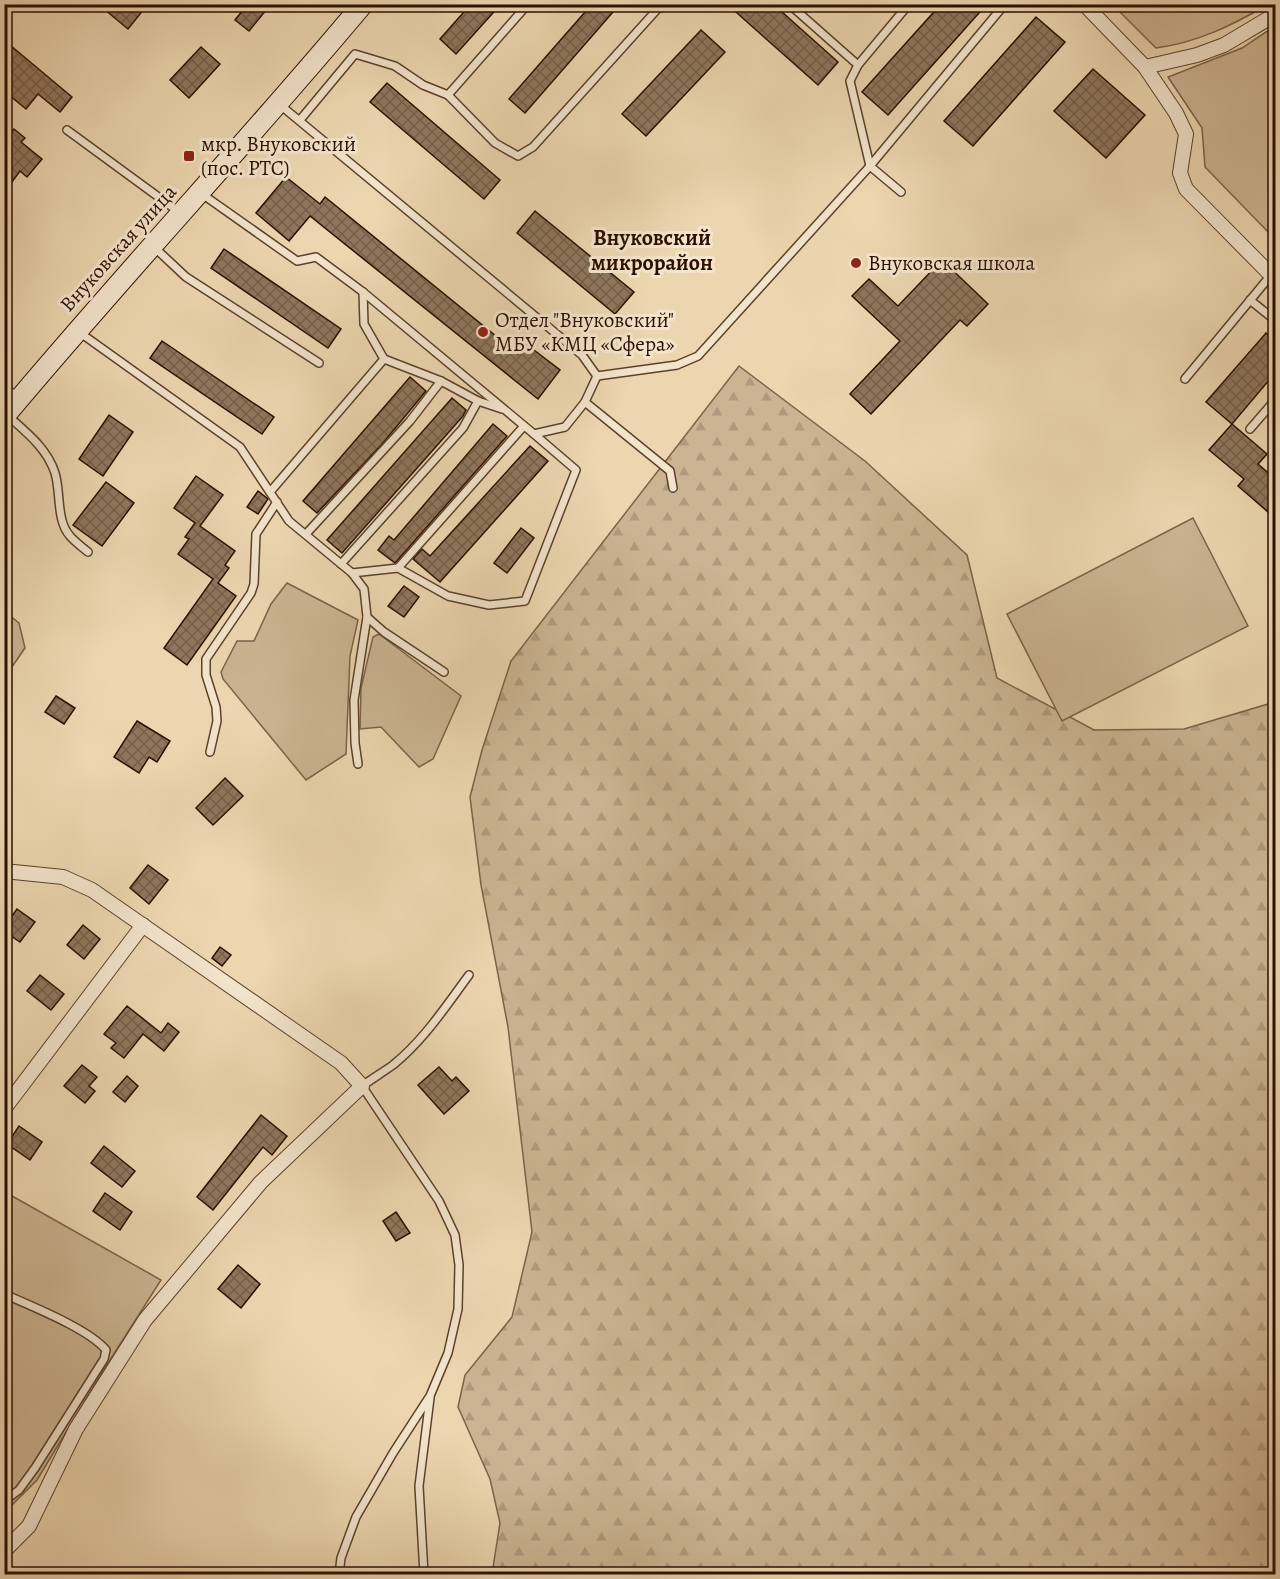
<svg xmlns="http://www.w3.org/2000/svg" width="1280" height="1579" font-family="Alegreya,serif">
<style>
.forest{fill:url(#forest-firs);stroke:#7b6249;stroke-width:1.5}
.garden{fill:#cbb492;stroke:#7b6249;stroke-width:1.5}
.building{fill:url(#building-cross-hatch);stroke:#2b0f00;stroke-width:1.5}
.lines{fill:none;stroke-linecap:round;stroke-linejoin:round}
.service-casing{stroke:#5b412c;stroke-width:10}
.minor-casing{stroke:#5b412c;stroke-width:16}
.secondary-casing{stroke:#2b0f00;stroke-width:22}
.service{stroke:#f3e4cc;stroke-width:7}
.minor{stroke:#f3e4cc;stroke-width:14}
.secondary{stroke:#f3e4cc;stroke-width:20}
.poi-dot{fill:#8f2418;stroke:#f3e4cc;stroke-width:2}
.labels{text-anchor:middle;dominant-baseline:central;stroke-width:6;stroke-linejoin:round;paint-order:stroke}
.poi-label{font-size:21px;fill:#2b0f00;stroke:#f3e4cc;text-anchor:start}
.street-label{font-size:21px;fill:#2b0f00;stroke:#f3e4cc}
.neighbourhood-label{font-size:22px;font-weight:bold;fill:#2b0f00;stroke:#f3e4cc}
</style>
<defs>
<pattern id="forest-firs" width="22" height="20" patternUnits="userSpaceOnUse" patternTransform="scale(1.5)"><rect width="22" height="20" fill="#cbb492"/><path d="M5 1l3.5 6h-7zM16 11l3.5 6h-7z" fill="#ae9a7c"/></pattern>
<pattern id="building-cross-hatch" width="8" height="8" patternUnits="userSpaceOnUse" patternTransform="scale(1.5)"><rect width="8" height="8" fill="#8f765c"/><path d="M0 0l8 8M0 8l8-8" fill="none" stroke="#755f4a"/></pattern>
</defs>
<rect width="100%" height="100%" fill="#ecd6b0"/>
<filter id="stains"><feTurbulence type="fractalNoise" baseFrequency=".00333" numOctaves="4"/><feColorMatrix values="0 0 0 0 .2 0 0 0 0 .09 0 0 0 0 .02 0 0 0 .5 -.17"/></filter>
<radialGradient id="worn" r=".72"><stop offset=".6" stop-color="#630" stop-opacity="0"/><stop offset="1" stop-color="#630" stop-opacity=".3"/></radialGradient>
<g class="forest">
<path d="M739,366L865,461L967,555L997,678L1094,730L1184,729L1275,702V1574H492L500,1523L490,1479L458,1407L465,1375L512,1317L532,1232L508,1027L481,885L470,797L482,750L511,661Z"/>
<path d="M5,612L19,623L25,648L5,677Z"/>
</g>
<g class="garden">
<path d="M1113,5H1267C1233,25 1196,43 1156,48Z"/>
<path d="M1275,26L1276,231L1271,235L1205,167L1202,128L1168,77L1242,48Z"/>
<path d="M1193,518L1248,626L1062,721L1007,614Z"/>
<path d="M287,583L358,620L350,656L346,754L306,780L223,679L221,672L237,641H254L271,604Z"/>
<path d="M379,634L461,696L433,759L419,767L381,727L360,729L361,688L373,637Z"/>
<path d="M5,1192L161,1280L103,1371L37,1480L5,1512Z"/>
</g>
<g class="building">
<path d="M98,4H148L128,29Z"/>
<path d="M248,4H271L249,31L235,20Z"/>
<path d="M471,4H501L456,54L440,39Z"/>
<path d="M592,4H620L525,113L509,99Z"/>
<path d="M727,4H773L838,62L818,85Z"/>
<path d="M941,4H987L888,115L862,92Z"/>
<path d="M1036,17L1065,42L973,146L944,121Z"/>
<path d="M701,30L725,52L646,136L622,114Z"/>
<path d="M10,45L72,97L60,112L38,94L26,109L4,91V51Z"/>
<path d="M201,47L220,64L189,98L170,80Z"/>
<path d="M1093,69L1145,115L1106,158L1054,111Z"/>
<path d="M387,83L500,180L484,199L370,102Z"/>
<path d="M14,129L25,138L21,142L42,159L27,177L20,171L12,182L4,176V141Z"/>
<path d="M286,177L320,204L325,197L518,354L526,344L560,370L538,399L310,216L289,241L256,213Z"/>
<path d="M535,211L634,292L615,314L517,233Z"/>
<path d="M224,249L341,329L328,348L211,268Z"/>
<path d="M942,260L988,304L967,326L960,320L871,414L850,394L900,341L852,296L869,279L898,306Z"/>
<path d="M1266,333L1275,341V373L1232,424L1206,402Z"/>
<path d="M162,341L274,417L262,434L150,358Z"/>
<path d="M410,377L426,391L382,444L317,513L303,501Z"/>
<path d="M452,398L466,410L463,416L342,553L327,540Z"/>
<path d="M109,415L133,432L103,476L79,459Z"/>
<path d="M493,424L507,436L395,563L378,550L389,536L394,540Z"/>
<path d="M1232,424L1267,454L1258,464L1275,479V518L1238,486L1244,479L1209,450Z"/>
<path d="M530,446L548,461L440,582L413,559L422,549L430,556Z"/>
<path d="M196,476L223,495L200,526L235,551L225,565L229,568L218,583L236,596L187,665L164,648L213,579L178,554L189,539L185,537L195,523L174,508Z"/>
<path d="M106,482L134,503L102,546L73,525Z"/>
<path d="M258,491L268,499L258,514L247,507Z"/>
<path d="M521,528L534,538L507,573L494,563Z"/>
<path d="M404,586L419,597L404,617L388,606Z"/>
<path d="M56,696L75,708L64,724L45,712Z"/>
<path d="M137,721L170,741L157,762L149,757L139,773L114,757Z"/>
<path d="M225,778L243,796L213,825L196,808Z"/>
<path d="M148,865L168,880L149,904L130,888Z"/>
<path d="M17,909L35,922L20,942L4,931V927Z"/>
<path d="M83,925L100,939L84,959L67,945Z"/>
<path d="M220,947L231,955L222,966L212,958Z"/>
<path d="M40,975L64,994L51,1010L27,991Z"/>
<path d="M127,1006L161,1033L168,1023L179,1032L164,1051L143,1034L124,1058L111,1048L116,1043L104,1034Z"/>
<path d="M82,1065L97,1077L89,1086L95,1091L85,1103L64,1086Z"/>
<path d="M439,1067L452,1081L456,1077L469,1091L444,1114L418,1085Z"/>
<path d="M127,1076L138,1086L125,1102L113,1092Z"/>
<path d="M261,1115L287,1136L272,1155L263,1147L213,1210L197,1197Z"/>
<path d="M19,1126L42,1142L30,1160L7,1144Z"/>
<path d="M104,1146L135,1171L122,1187L91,1163Z"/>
<path d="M105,1193L132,1212L120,1230L93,1211Z"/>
<path d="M396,1212L410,1233L396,1241L383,1221Z"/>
<path d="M238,1265L260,1284L241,1308L218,1289Z"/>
</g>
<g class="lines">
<g class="service-casing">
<g id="service">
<path d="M528,4L448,95L495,143L518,156L533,147L662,4"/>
<path d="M789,4L858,65"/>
<path d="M279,104L582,355L597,376L585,402L670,471L673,488"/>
<path d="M300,120L355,54L395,66L423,85L448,95"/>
<path d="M67,130L179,212"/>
<path d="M901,192L870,166L850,81L858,65L909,4"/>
<path d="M202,194L297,261L316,257L363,292L534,434L565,427L585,402"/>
<path d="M155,248L186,277L319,363"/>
<path d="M363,292L364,324L384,359"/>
<path d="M1250,300L1276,321"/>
<path d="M79,332L240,447L289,521L352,573L398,568L448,596L489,605L525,601L576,470L534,434"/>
<path d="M597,376L677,365L698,356L870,166L1005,4"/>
<path d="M1185,379L1271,275"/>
<path d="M7,415C26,432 47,448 55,473C61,492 56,521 70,536C75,542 82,547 88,552"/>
<path d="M1250,429L1276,399"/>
<path d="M270,492L384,359L441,381L478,401L502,409"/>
<path d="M306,534L410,421L441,381"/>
<path d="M341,564L463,428L478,401"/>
<path d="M398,568L524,426"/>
<path d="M352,573L364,589L367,617L354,700L355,743L358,764"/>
<path d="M367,617L384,632L444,672"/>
<path d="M210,752L217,721L216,707L206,675V659L251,593L254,584L256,534L277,502"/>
<path d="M4,1294C31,1306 89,1329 106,1350L104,1359L35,1468L19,1490L4,1501"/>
<path d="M339,1574L341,1558L356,1517L393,1453L430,1396L448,1353L458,1309L459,1265L455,1235L439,1201L362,1086C372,1079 383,1072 393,1065C424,1040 446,1006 469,975"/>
<path d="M424,1574L419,1486L430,1398"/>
</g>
</g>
<g class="minor-casing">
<g id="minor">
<path d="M1084,4L1145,67L1176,113L1186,134L1180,173L1186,189L1271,275L1276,272"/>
<path d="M1145,67L1197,55L1224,45L1276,14"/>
<path d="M4,391L17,401"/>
<path d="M4,871L63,877L92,890L341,1063L362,1086L261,1182L145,1320L76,1429L29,1526L4,1551"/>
<path d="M4,1109L143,925"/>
</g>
</g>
<g class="secondary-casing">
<path id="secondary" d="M4,417C121,277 246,144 363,4"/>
</g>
<use href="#service" class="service"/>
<use href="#minor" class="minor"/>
<use href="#secondary" class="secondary"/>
</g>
<g class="poi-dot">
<rect x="183" y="150" width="12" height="12" rx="3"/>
<circle cx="856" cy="263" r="6"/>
<circle cx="483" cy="332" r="6"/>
</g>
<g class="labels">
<g class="poi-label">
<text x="201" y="144">мкр. Внуковский<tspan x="201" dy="24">(пос. РТС)</tspan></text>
<text x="868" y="263">Внуковская школа</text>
<text x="495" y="320">Отдел "Внуковский"<tspan x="495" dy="24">МБУ «КМЦ «Сфера»</tspan></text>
</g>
<g class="street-label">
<text transform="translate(118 248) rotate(-48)">Внуковская улица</text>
</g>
<g class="neighbourhood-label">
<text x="652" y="238">Внуковский<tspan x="652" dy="25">микрорайон</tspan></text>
</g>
</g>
<rect width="1280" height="1579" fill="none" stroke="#ecd6b0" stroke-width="24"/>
<rect x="6" y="6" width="1268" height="1567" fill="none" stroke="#2b0f00" stroke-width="3"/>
<rect x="12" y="12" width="1256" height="1555" fill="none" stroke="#2b0f00" stroke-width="1.5"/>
<rect width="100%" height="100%" filter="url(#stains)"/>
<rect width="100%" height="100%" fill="url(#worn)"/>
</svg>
